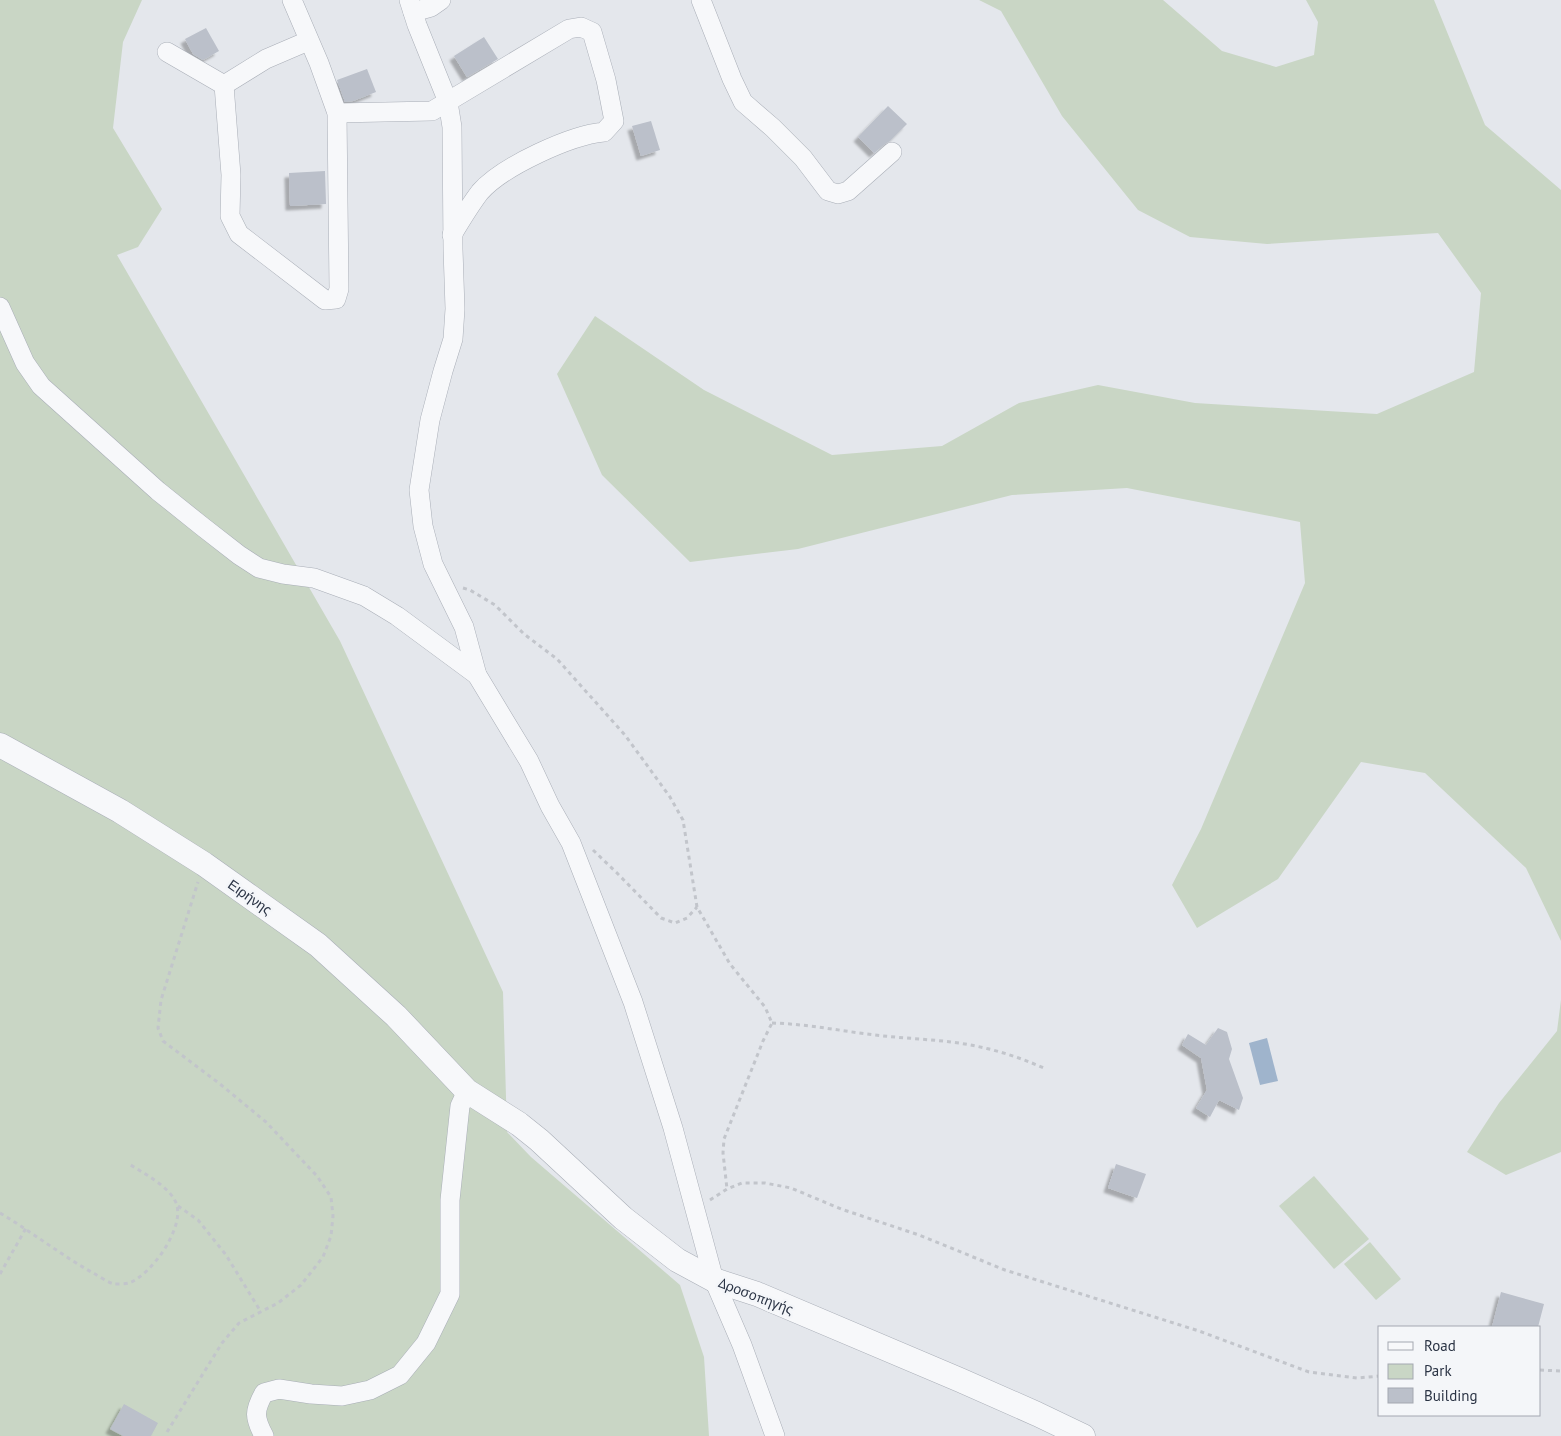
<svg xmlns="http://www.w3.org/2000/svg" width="1561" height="1436" font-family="'PT Sans',sans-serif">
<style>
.green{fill:#c9d6c5}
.water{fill:#9fb4cc}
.building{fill:#bbc0ca;filter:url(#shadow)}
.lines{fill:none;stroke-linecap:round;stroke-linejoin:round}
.minor-casing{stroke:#a9aeb7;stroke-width:20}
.tertiary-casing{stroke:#a9aeb7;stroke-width:25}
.path{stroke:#c2c5cb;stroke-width:3;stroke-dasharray:4 4;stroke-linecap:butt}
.minor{stroke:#f7f8fa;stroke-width:19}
.tertiary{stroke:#f7f8fa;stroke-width:24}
.labels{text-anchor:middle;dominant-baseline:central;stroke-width:5;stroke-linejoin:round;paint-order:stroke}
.street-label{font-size:14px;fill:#2b3445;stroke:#f4f6f9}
</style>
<defs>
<filter id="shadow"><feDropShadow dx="-4.5" dy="4.5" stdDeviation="1" flood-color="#0004"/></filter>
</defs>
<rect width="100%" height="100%" fill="#e4e7ec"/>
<g class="green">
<path d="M0,0H142L123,42L113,128L162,209L138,247L117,255L340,641L503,992L507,1132L531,1157L680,1285L704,1357L709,1436H0Z"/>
<path d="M979,0H1163L1222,51L1276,67L1314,55L1318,22L1306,0H1434L1485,125L1561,190V941L1526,868L1425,773L1361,762L1278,879L1197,928L1172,885L1201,829L1305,583L1300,522L1127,488L1012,495L798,549L690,562L602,475L557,374L595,316L704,390L832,455L942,446L1019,403L1098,385L1195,403L1377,414L1474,372L1481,293L1438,233L1267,244L1190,237L1138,210L1062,116L1001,11Z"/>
<path d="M1561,1000V1152L1506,1175L1467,1152L1499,1103L1557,1031Z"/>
<path d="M1314,1176L1369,1239L1334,1269L1279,1206Z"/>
<path d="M1370,1242L1401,1279L1376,1300L1344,1264Z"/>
</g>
<path class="water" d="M1267,1038L1278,1081L1260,1085L1249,1043Z"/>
<g class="building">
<path d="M206,28L219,51L203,60L193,54L185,39Z"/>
<path d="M484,37L498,59L467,77L454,56Z"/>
<path d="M367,69L376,92L353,101L345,102L337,80Z"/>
<path d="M888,106L907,124L890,141L885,144L874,153L858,137Z"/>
<path d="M651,121L660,150L641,156L632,126Z"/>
<path d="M325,171L326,204L290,206L289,173Z"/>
<path d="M1218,1028L1227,1032L1232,1049L1229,1059L1243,1098L1239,1110L1219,1100L1210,1117L1196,1108L1207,1090L1201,1058L1182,1045L1188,1034L1206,1045Z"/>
<path d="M1116,1164L1146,1174L1137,1198L1108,1188Z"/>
<path d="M1501,1292L1544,1304L1538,1327H1492Z"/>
<path d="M124,1404L158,1423L151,1436H123L110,1429Z"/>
</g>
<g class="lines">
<g class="minor-casing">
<g id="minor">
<path d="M409,0L417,25L448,102L452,127L453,249L455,309L453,339L443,371L430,420L419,490L423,526L433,564L464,627L477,675L529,761L550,806L571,843L633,1002L673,1128L714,1280L742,1345L775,1436"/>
<path d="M701,0L732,79L743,102L773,128L803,158L828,191L838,194L848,191L892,152"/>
<path d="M413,12L431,7L441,0"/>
<path d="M167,52L224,85L266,59L308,41"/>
<path d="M224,85L231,175L230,216L239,234L325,300L336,299L339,289L337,113L319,63L292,0"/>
<path d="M337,113L432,111L569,29L581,27L592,32L606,80L614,121L604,132C571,135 503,166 480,192C470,205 461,220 452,235"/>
<path d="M0,307L25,363L41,386L158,491L203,527L239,555L259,568L283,574L314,578L364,596L397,616L477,675"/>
<path d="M264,1436C254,1417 254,1411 264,1393L279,1389L311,1394L342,1396L370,1390L400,1375L426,1343L450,1294V1200L460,1106L467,1091"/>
</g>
</g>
<g class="tertiary-casing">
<path id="tertiary" d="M0,745L120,811L204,864L318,945L396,1016L467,1091L519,1124L539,1140L623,1218L677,1260L714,1280L757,1294L960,1380L1037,1414L1083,1436"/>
</g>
<g class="path">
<path d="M463,588L470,590L495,605L524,634L557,659L625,735L670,797L683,820L697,907L730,964L765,1007L772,1023L763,1041L724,1139L723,1153L727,1189"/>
<path d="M593,850L617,873L661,918L675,923L687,918L697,907"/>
<path d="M772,1023C807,1024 841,1031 875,1035C900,1038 926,1039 951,1042C984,1046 1015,1055 1046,1069"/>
<path d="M710,1200L727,1189L742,1183H765L791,1188L841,1209L919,1235L1005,1270L1199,1331L1309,1372L1357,1378L1380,1376"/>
<path d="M178,1206L198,1220L226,1255L261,1312"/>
<path d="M0,1213C32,1232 61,1255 93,1273C99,1276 107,1282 114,1284C117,1284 126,1284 129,1283C151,1275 183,1230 177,1206C173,1188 143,1173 129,1164"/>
<path d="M0,1274L26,1228"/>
<path d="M1540,1370L1561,1371"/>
<path d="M167,1432L222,1343L239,1323L278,1303L301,1285L323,1257L331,1236L333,1216L331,1197L317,1176L266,1122L220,1084L163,1041L158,1028L161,1000L198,882"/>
</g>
<use href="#minor" class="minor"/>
<use href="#tertiary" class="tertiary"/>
</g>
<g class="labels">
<g class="street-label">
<text transform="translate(250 897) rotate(35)">Ειρήνης</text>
<text transform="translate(756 1296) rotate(21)">Δροσοπηγής</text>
</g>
</g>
<rect x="1378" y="1326" width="162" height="90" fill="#f4f6f9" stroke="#a4a8b1"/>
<rect x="1388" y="1342" width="25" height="8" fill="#f7f8fa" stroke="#a4a8b1"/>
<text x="1424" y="1351" font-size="15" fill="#2b3445">Road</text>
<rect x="1388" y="1364" width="25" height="15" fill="#c9d6c5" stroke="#a4a8b1"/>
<text x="1424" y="1376" font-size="15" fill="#2b3445">Park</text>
<rect x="1388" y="1388" width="25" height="15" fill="#bbc0ca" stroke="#a4a8b1"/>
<text x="1424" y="1401" font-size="15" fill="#2b3445">Building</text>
</svg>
